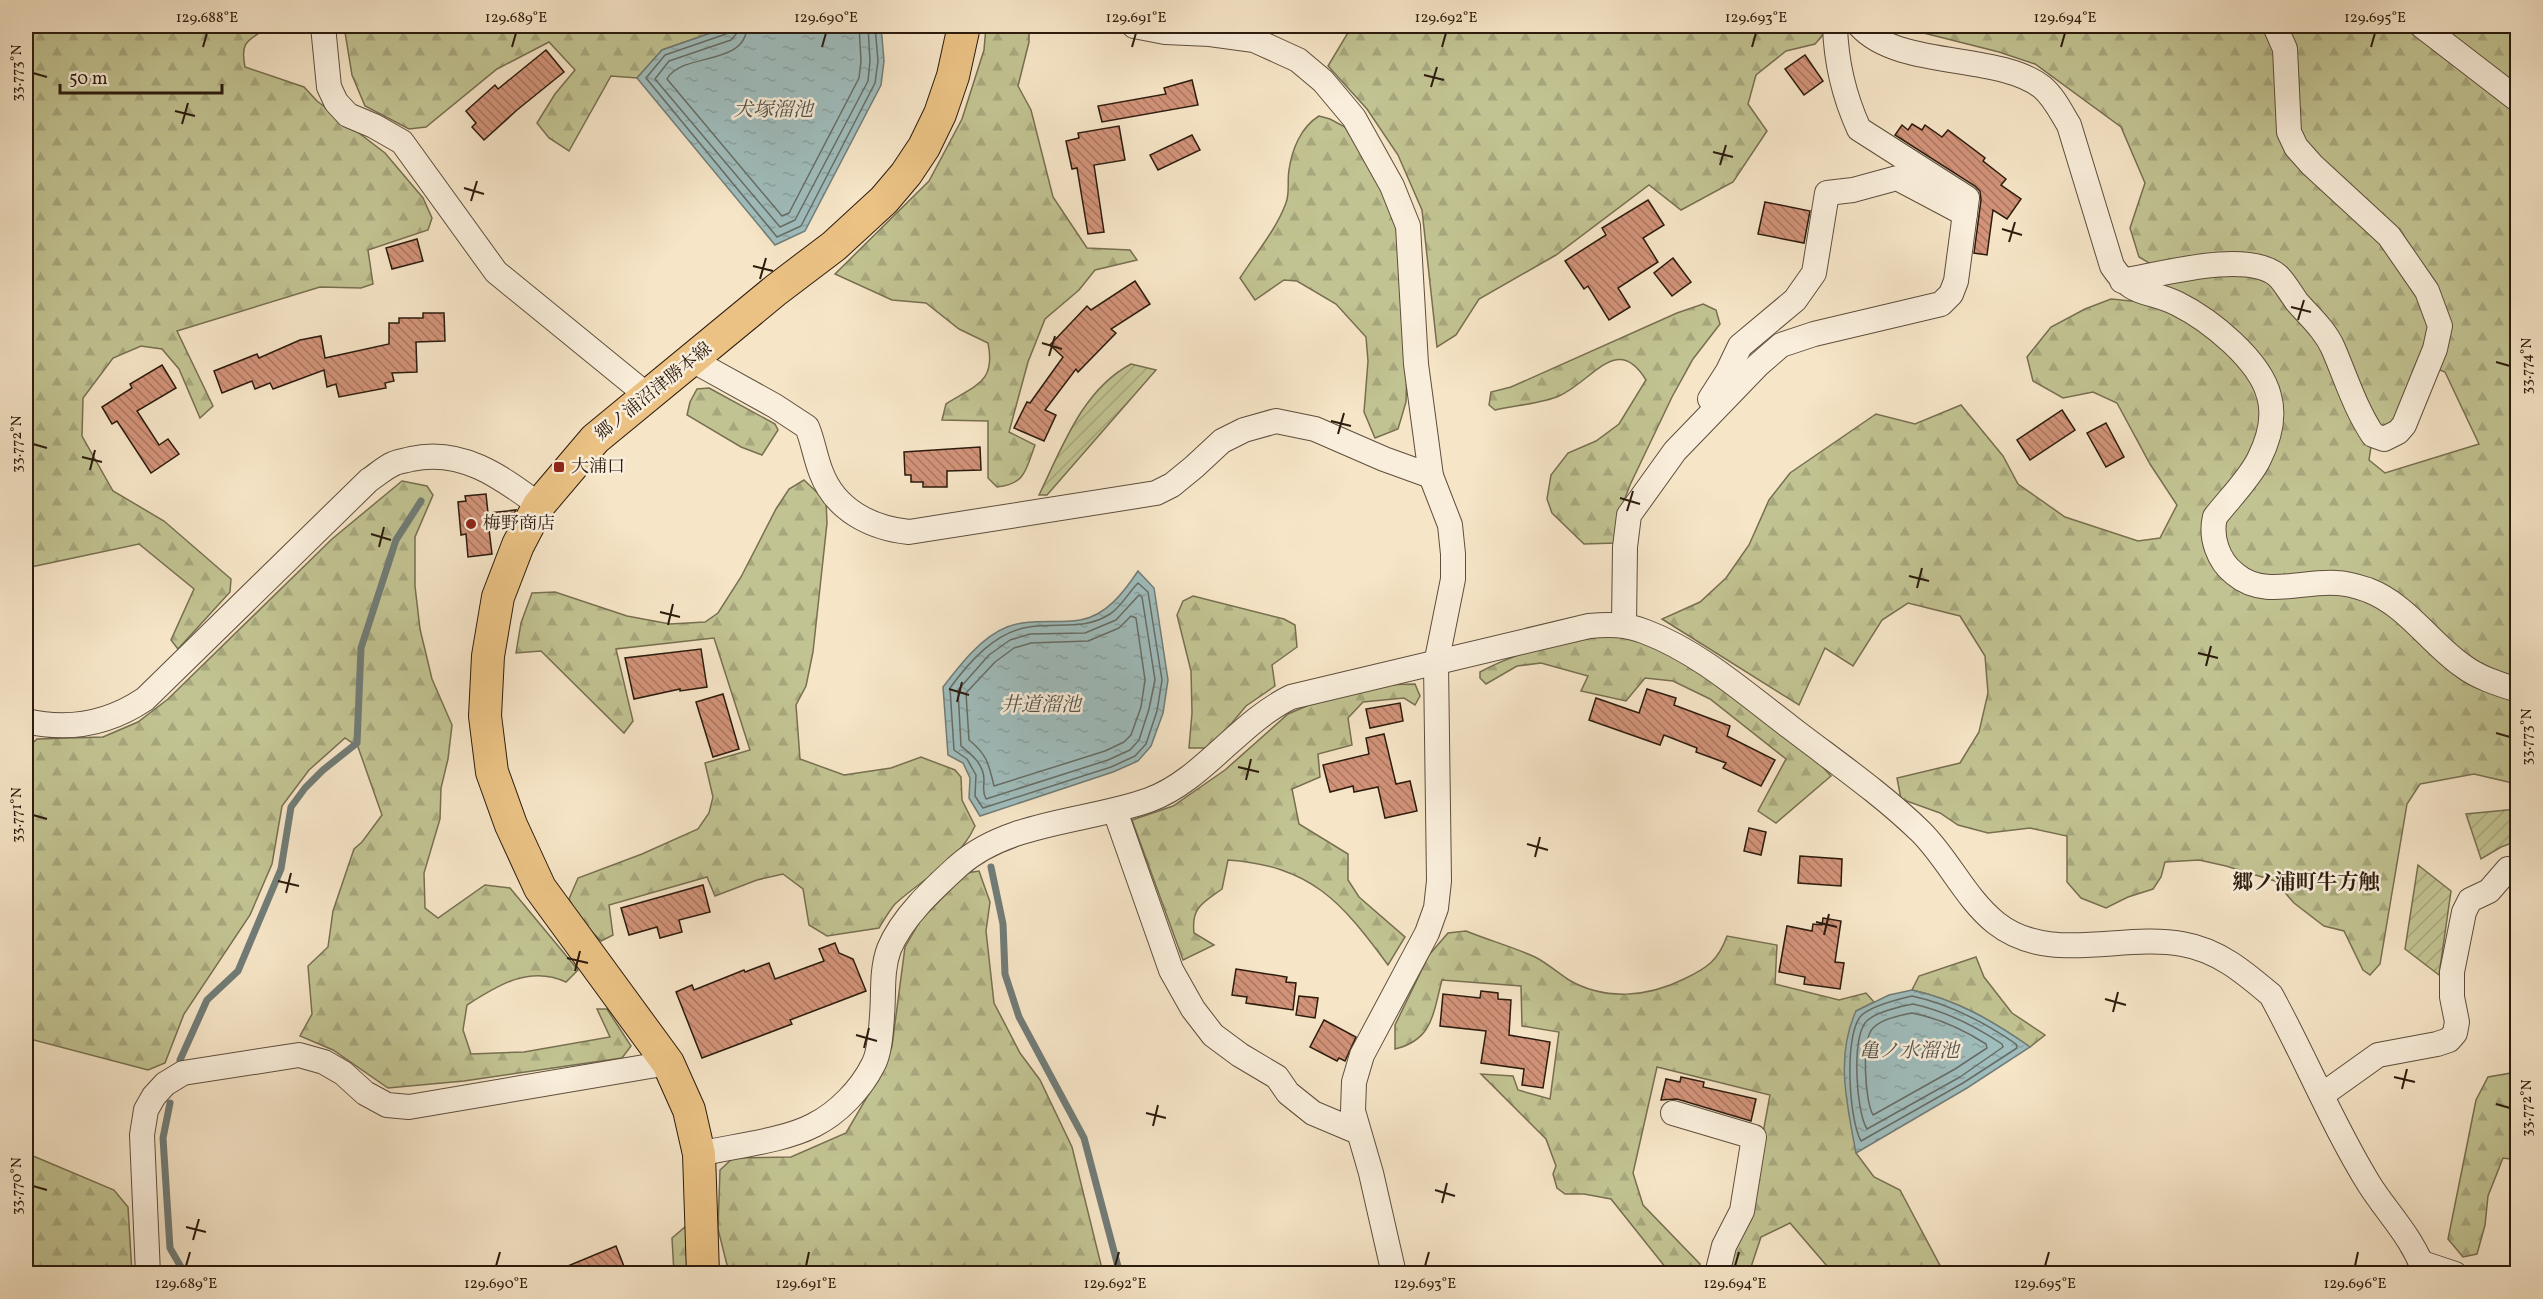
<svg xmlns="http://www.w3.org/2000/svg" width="2543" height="1299" font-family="Vollkorn,'Noto Serif JP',serif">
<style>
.forest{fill:url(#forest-firs);stroke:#776f50;stroke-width:1.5;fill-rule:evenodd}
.garden{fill:url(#garden-furrows);stroke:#776f50;stroke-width:1.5}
.water{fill:url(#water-ripples);stroke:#717c77;stroke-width:1.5}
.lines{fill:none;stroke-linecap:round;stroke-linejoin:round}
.shore{stroke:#666c65;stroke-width:1.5}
.stream{stroke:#717c77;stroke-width:7}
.building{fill:url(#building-back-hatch);stroke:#2c1b0d;stroke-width:1.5}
.minor-casing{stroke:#5e4e3c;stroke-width:26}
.major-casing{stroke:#2c1b0d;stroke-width:34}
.minor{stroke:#f9eedb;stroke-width:24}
.major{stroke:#ebc284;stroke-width:32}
.ticks{fill:none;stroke:#2c1b0d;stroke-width:2}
.poi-dot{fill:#8f2418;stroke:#f9eedb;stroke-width:2}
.labels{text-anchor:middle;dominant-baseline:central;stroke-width:5;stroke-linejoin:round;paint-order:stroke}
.street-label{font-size:18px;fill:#2c1b0d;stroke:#f9eedb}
.poi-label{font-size:18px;fill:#2c1b0d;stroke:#f9eedb;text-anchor:start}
.water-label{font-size:20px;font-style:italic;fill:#54544b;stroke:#f9eedb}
.quarter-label{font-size:21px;font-weight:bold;fill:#2c1b0d;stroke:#f9eedb}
.neatline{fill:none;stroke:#2c1b0d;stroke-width:2}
.ticks-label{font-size:15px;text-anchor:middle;fill:#2c1b0d}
</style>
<defs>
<pattern id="forest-firs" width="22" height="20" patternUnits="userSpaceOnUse" patternTransform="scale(1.5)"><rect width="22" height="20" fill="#c2c392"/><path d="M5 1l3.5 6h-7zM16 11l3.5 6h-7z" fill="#a7a77d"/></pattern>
<pattern id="garden-furrows" width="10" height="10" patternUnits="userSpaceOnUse" patternTransform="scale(1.5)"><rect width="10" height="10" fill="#c2c392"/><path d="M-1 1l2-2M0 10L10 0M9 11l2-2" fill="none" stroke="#a7a77d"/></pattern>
<pattern id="water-ripples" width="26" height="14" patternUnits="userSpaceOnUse" patternTransform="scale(1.5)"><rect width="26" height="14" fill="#9fbdbd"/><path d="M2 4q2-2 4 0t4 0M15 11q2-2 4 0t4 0" fill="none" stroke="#89a2a1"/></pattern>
<pattern id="building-back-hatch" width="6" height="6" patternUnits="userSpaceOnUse" patternTransform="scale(1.5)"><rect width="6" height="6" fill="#d29379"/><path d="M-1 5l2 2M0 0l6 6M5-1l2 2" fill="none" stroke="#ab7762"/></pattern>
</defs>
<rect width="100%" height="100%" fill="#f6e5c7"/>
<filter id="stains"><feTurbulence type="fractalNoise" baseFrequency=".00333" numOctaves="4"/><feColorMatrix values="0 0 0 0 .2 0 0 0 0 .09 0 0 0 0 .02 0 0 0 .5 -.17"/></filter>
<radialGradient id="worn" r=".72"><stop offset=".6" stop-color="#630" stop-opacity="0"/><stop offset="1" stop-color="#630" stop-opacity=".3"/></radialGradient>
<g class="forest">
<path d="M26,26H264L267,28C247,41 240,42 245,67L304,87L317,101L385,153L423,198L432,218L428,230L368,250L373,284L361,288L320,287L177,331L213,406L200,418L179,369L162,349L141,346L113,358L83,398L82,436L113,491L164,521L231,579L230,592L178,649L171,640L194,589L139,544L26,568Z"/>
<path d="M344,26H731L662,50L637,78L611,76L569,151L549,138L537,123L555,94L575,70L549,42L497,69L426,127L409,129L365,106L352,75Z"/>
<path d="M986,26H1029V42L1018,86L1031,110L1053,197L1087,248L1130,250L1137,260L1095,270L1079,290L1045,319L1028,362L1009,432L1035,445C1026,469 1026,484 997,487L988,478V421L942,420L946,404C976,385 996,382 988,343L959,329L926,303L892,300L835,274L929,181L962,119L984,50Z"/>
<path d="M1352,26H1822L1823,35L1815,44L1786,51L1756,75L1748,104L1767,131L1733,182L1681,210L1649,185L1556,255L1479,299L1456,335L1437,347L1422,210L1398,155L1367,109L1328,66Z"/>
<path d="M1896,26H2517V784L2474,774L2420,784L2407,804L2380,964L2370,975L2363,970L2344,931L2324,926L2294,903L2275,881L2226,866L2199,860L2165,862L2161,877L2153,889L2128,897L2106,908L2081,898L2067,882V836L2030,828L1988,833L1958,825L1940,813L1901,799L1897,778L1960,763L1979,732L1988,693L1985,656L1960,616L1908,603L1882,620L1853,666L1825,648L1799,705L1662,619L1700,602L1726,578L1749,545L1769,500L1790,473L1876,414L1915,424L1961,405L2003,456L2018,484L2065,517L2138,541L2160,538L2177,505L2150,464L2117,403L2093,392L2063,398L2033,381L2027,357L2051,327L2085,309L2111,299L2141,302L2156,267L2139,257L2130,228L2145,183L2121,127L2035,64L1999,52ZM2418,361L2445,372L2479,444L2385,473L2369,460L2371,447L2397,422Z"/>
<path d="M1319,116L1330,119L1345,127L1383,188L1410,265L1406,402L1398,429L1375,438L1364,412L1368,361L1366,337L1336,304L1297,281L1284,280L1255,300L1240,278C1256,253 1276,230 1286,203C1290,193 1287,181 1289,170C1292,149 1301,127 1319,116Z"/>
<path d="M1703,304L1716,310L1720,324L1693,359L1672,397L1630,485L1619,514L1616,543L1584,544L1552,513L1547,499L1551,475L1568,453L1596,441L1619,424L1646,380C1617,332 1593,381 1559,396C1544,403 1512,406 1495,410L1489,405L1491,392L1511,387L1677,313Z"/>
<path d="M709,388L775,424L778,430L762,455L741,447L687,415L690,402L697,389Z"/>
<path d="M804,480L826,501L827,523L813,652L806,686L796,705L800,759L844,775L891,768L921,757L955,770L961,777L962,800L975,826C958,863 923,878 895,904C889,911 884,920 879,928L827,936L809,925L803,889L783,874L757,880L715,896L707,877L609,905L613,935L601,941L579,919L569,899L578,878L642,854L698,829L709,813L713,797L705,763L750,750L714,638L616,649L633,721L624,733L541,651L516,653L521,623L532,593L555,592L627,616L670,624L705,622L718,613L741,577L776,509L789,489Z"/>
<path d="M402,481L427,486L433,495L415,537V586L420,629L432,679L452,725L448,759L441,788L440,819L424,873L425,908L438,918L485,885L510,888L578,970L566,982C530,965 498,985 467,1005L463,1030L471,1054L524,1052L610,1037L597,1009H607L631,1046L622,1058L464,1081L388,1088L333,1050L300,1036L312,1014L308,966L328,947L333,911L354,849L362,842L382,815L358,747L345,738L309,770L282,806L272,864L250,915L184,1014L165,1063L148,1070L26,1038V749L37,739L103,737L138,722L168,699L332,539Z"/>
<path d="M1193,596L1284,619L1295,625L1297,647L1272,665L1275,686L1246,706L1211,748H1189L1192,713L1191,671L1177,615L1183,601Z"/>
<path d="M1628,635L1671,650L1805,748L1831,776L1776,823L1758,811L1786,759L1710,699L1673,681L1645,678L1626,701L1581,691L1588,676L1541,663L1517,666L1486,684L1480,678V672C1523,649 1579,636 1628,635Z"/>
<path d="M1415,684L1420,696L1415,705L1404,698L1363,702L1348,718L1352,745L1318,754L1320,777L1292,789L1299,824L1348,854V880L1359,897L1405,937L1388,965C1341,901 1311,866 1228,860L1222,889C1203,903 1191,907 1194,933L1214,945L1183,960L1132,820L1173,806L1225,770L1288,714L1321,700L1378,685Z"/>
<path d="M979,871L990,902L986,931L994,1003L1020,1053L1040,1080L1072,1147L1103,1273H729L718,1229L720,1170L733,1158L791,1157L846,1133L883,1070L892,1046L905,947L920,921L945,895L966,873Z"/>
<path d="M1466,931C1488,940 1513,947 1535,957C1547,963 1558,973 1569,980C1605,1001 1648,997 1684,979C1707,968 1718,961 1727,936L1777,945L1775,984L1839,1000L1866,993L1874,1002L1856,1011V1153L1874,1177L1900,1190L1944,1273H1833L1790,1223L1761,1237L1749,1273H1728L1727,1265L1747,1220L1770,1095L1657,1067L1633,1173L1643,1205L1700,1264L1698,1273H1670L1611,1199L1584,1194H1565L1557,1188L1553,1174L1556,1166L1546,1139L1481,1074L1513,1076L1518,1090L1550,1099L1559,1032L1522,1026L1521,986L1442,980C1433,1013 1433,1040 1395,1049V1025L1429,955L1448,933Z"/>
<path d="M1976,957L1984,977L2012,1013L2045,1035L2030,1047C1993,1021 1957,1000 1912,990L1919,976Z"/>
<path d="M2517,1072V1160L2503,1158L2488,1196L2485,1225L2477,1254L2463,1257L2448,1239L2476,1100L2488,1077Z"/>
<path d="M26,1153L114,1190L128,1207L132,1273H26Z"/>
<path d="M685,1227L693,1241L696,1273H674L672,1238Z"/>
</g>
<g class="garden">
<path d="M1131,364L1156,370L1047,495H1039C1062,448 1082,390 1131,364Z"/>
<path d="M2517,809V841L2501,847L2481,859L2466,814Z"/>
<path d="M2418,865L2451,891L2439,975L2405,949Z"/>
</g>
<g class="water">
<path d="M731,26H881L884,61L881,85L805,231L775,245L637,78L662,50Z"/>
<path d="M1138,571L1154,588L1168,680L1163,713L1151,746L1138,761L1113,772L980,816L969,798L970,778L963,763L948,755L943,687C959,666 981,637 1007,627C1031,618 1055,624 1080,620C1106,616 1124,592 1138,571Z"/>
<path d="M1912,990C1957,1000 1993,1021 2030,1047L1967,1088L1856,1153C1847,1104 1835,1057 1856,1011L1889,995Z"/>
</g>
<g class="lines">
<g class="shore">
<path d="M730,26L726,34L665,55L646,78L777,237L801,226L875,83L878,61L875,26"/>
<path d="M738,26L737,33L731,40L669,61L655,79L780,227L795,220L868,81L870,61L868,26"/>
<path d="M747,26C746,67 681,52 667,79L782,216L789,213L859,78L861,61L859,26"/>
<path d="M1138,583L1148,592L1162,680L1157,711L1146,744L1135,756L1111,767L983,808L975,796L976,775L967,759L954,750L950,688C969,662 995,632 1029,627C1057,622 1084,631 1110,614C1121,607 1129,592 1138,583Z"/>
<path d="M1139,595L1142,597L1155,680L1149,709L1139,740L1130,750L1108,760L986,799C982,792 984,787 984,780C984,764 971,754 961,746L958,690L989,655L1010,640L1030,634L1085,633L1116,620Z"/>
<path d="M1131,616L1136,618L1145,680L1141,707L1131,735L1124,742L1105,751L994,786C989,765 987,754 969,740L966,693L995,662L1014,648L1031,643L1088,641L1119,628Z"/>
<path d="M1912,996C1950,1004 1984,1022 2016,1044L2017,1048L1963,1083L1861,1141C1849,1120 1844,1038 1860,1017C1868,1007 1899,999 1912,996Z"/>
<path d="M1913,1004C1945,1011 1975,1026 2002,1044L2003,1047L1960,1077L1867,1129C1856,1111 1852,1042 1865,1023C1872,1013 1901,1006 1913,1004Z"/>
<path d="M1912,1013C1938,1018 1964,1030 1986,1044L1987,1048L1955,1069L1873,1115C1865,1101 1861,1041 1873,1028C1881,1019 1901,1015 1912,1013Z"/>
</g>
<g class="stream">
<path d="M991,867L1003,924L1005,974L1019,1017L1084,1138L1120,1274"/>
<path d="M180,1060L207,1000L238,971L281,869L291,807L305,788L323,770L357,743L361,648L396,540L421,501"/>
<path d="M170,1103L163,1138L170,1248L185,1274"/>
</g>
</g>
<g class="building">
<path d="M546,50L564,72L517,110L484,140L472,127L476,123L466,111L495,85L498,89Z"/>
<path d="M1805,55L1823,81L1804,95L1785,69Z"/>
<path d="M1192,80L1198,105L1102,122L1098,106L1166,94L1164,88Z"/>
<path d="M1912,124L1922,130L1925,125L1942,137L1948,130L1985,158L1983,161L2006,179L2001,185L2021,199L2007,219L1993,210L1987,255L1974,253L1981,200L1980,191L1975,186L1895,135L1902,125L1908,130Z"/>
<path d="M1119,126L1125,160L1094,165L1104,232L1088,234L1077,168L1072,169L1066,141L1079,138L1078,133Z"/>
<path d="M1192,135L1200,150L1158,170L1150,155Z"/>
<path d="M1648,200L1664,225L1643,238L1658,262L1618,288L1630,307L1609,320L1588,286L1584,289L1565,261L1606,235L1602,228Z"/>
<path d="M1765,202L1810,211L1804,243L1758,234Z"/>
<path d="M417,239L423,261L392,269L386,248Z"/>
<path d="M1673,258L1691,282L1672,296L1654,273Z"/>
<path d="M1135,281L1150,304L1111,329L1116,333L1078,372L1076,369L1045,410L1056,415L1044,441L1014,428L1027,402L1030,403L1063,357L1050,345L1087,306L1091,310Z"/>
<path d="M423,313H444L445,341L416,342L417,372L392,373L394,381L385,383L386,388L339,397L336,384L327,387L324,370L273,389L270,383L255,389L252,381L222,393L214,371L257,354L259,358L300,340L321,336L325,358L389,344V323H399V318H423Z"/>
<path d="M162,365L176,388L137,411L159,445L168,439L179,454L151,473L117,421L112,424L102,407L132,388L130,384Z"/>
<path d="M2062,410L2075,430L2030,460L2017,440Z"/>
<path d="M2106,423L2124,457L2106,467L2087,433Z"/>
<path d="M980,447L981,470L947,471V487H923V482H911V475H905L904,452Z"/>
<path d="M486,494L488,513L516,510L507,526L489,529L492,554L468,557L466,534L461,535L458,502L466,501L465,496Z"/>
<path d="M701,649L707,687L680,691V689L634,699L625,658Z"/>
<path d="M1647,689L1676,698L1674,705L1730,726L1727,736L1775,760L1761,786L1723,768L1726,763L1696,752L1697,748L1664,735L1660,745L1589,720L1596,698L1639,713Z"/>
<path d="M723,694L739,749L713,757L696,702Z"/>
<path d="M1400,703L1403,721L1370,728L1366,709Z"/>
<path d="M1384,734L1396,784L1410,781L1417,811L1385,818L1378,787L1354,792L1353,786L1330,792L1323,765L1369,754L1366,738Z"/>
<path d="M1749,828L1766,832L1761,855L1744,851Z"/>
<path d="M1800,856L1842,859L1841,886L1798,883Z"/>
<path d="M703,885L710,912L679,920L682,932L660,938L657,927L629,935L621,908Z"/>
<path d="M1823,918L1841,921L1835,962L1844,963L1840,989L1804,984L1805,977L1779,972L1787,926L1812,931L1813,924L1822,925Z"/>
<path d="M835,943L839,953L853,959L866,991L790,1020L792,1024L702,1058L676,992L692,985L694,990L744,970L745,972L769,963L775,979L824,961L819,949Z"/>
<path d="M1236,969L1287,977L1286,982L1296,983L1293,1010L1246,1003L1247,997L1232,995Z"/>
<path d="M1481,991L1498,993V999L1511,1000L1509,1035L1550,1042L1543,1088L1522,1085L1524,1069L1481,1063L1486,1031L1440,1026L1443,994L1480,998Z"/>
<path d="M1299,996L1318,998L1315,1018L1296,1015Z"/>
<path d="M1324,1020L1356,1037L1345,1061L1339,1058L1337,1061L1310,1047Z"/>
<path d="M1681,1077L1704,1082L1703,1087L1756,1099L1751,1121L1677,1099L1661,1100L1666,1079L1680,1082Z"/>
<path d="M616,1246L627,1274H551V1273Z"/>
</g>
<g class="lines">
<g class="minor-casing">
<g id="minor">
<path d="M323,26L329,87L336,102L348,115L374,126L402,142L496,272L648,396"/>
<path d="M1134,26L1165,32L1210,34L1254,40L1298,60L1323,81L1354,118L1392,186L1408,226L1416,364L1431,476L1450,525L1453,554V579L1436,664L1439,881L1436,908L1427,933L1362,1055L1354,1082L1353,1111L1371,1173L1394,1274"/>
<path d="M1860,26C1899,69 1999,53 2042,87C2054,97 2061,112 2069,125L2112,266C2133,298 2148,289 2178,304C2210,320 2260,360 2269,396C2275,417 2268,441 2259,459C2250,478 2228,500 2215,517C2210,537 2218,561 2235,574C2264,599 2303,580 2337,583C2346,583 2359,587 2368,590C2407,605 2430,643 2463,666C2479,678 2499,684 2518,690"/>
<path d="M2422,26L2518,100"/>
<path d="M2122,281C2159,275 2247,249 2278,276C2285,283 2291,294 2297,302C2310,317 2325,330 2333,348C2346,378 2355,408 2373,435L2384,439L2398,432L2404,425L2435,349L2440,326L2427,291L2389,236L2312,165L2296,147L2289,132L2285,49L2275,26"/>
<path d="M692,360L775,406L807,427C813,441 815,457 821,472C835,510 871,528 909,532L1156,493L1172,485L1194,467L1222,441L1244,430L1276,421L1315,429L1384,459L1431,476"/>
<path d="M1710,399L1728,371L1740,346L1795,300L1814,273L1827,193L1853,190L1897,178L1965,214"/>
<path d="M1624,625L1625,547L1629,515L1675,451L1758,365L1781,345L1814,334L1941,304L1951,294L1956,281L1967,198L1859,129C1844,96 1836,62 1835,26"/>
<path d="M26,721C69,731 108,724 145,699L369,480C377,475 384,468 393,464C398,461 405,461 411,459C461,448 500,476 539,505"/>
<path d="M1115,811L1171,970L1193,1009L1213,1035L1240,1055L1277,1077L1288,1093L1313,1113L1358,1132"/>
<path d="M2322,1095L2378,1055L2437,1044L2449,1040L2455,1033L2457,1022L2452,997V972L2464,912L2470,900L2489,891L2508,869"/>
<path d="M1673,1113L1754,1137L1742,1211L1724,1246L1717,1274"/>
<path d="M699,1154C733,1146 784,1141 814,1125C838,1113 861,1089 873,1065C880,1053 881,1030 882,1016C884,993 881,971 889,949C902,917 933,889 958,866C1008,821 1088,822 1149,800C1202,781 1238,723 1291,697L1589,626C1609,624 1626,624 1646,632C1699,652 1745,693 1790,727C1834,761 1881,793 1921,832C1949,860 1965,898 1996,923C2049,965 2121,933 2182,944C2218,950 2244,972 2271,995C2305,1057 2332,1124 2369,1184C2388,1214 2414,1239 2425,1274"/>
<path d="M2422,1263L2455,1274"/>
<path d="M148,1274L142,1135L146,1110L154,1096L165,1084L183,1073L299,1055L324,1062L343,1073L365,1093L387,1105L409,1107L668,1063"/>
</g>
</g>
<g class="major-casing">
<path id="major" d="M703,1274L699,1154L689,1110L668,1063L540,888L511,825L492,772L485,716L488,656L498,597L518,545L539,505L595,439L776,290L834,246L884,200L906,174L924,147L940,114L953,76L964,26"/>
</g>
<use href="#minor" class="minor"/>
<use href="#major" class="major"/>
</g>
<path class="ticks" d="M203,47L207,33M512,47L516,33M822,47L826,33M1132,47L1136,33M1442,47L1446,33M1752,47L1756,33M2061,47L2065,33M2371,47L2375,33M33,73L47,77M1424,75L1444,80M1431,87L1437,67M175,111L195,116M182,124L188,103M1713,152L1733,157M1720,165L1726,145M464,188L484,194M471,201L477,181M2002,229L2022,235M2009,242L2015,222M753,266L773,271M760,279L766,258M2291,307L2311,312M2298,320L2304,300M1042,343L1062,349M1049,356L1055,336M2496,362L2510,366M1331,421L1351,426M1338,434L1344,413M33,444L47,448M82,457L102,462M90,470L95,450M1620,498L1640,504M1627,511L1633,491M371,534L391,540M379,547L384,527M1909,576L1929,581M1917,588L1922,568M660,612L680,617M668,625L673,604M2198,653L2218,658M2206,666L2211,646M949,689L969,695M957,702L962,682M2496,733L2510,737M1238,767L1259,772M1246,780L1251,759M33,815L47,819M1527,844L1548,850M1535,857L1540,837M278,881L299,886M286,893L291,873M1816,922L1837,927M1824,935L1829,914M567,958L588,963M575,971L580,951M2105,999L2126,1005M2113,1012L2118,992M856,1035L877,1041M864,1048L869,1028M2394,1077L2415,1082M2402,1089L2407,1069M2496,1104L2510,1108M1146,1113L1166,1118M1153,1126L1158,1105M33,1186L47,1190M1435,1190L1455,1196M1442,1203L1447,1183M186,1227L206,1232M193,1240L199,1219M186,1266L190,1252M496,1266L500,1252M806,1266L809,1252M1115,1266L1119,1252M1425,1266L1429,1252M1735,1266L1739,1252M2045,1266L2049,1252M2355,1266L2358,1252"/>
<g class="poi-dot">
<rect x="553" y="461" width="12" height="12" rx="3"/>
<circle cx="471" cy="524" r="6"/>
</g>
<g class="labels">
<g class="street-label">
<text transform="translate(654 392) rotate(-39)">郷ノ浦沼津勝本線</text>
</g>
<g class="poi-label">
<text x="571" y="467">大浦口</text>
<text x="483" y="524">梅野商店</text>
</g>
<g class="water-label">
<text x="773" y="111">犬塚溜池</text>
<text x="1041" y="706">井道溜池</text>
<text x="1909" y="1052">亀ノ水溜池</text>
</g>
<g class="quarter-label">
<text x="2306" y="883">郷ノ浦町牛方触</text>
</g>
</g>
<rect width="2543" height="1299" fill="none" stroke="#f6e5c7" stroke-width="66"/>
<path d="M60 84v9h162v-9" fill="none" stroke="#2c1b0d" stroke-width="3"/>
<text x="69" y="84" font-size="18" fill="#2c1b0d" stroke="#f9eedb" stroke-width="4.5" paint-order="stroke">50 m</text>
<rect x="33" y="33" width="2477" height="1233" class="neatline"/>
<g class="ticks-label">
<text x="207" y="22">129.688°E</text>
<text x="516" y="22">129.689°E</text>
<text x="826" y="22">129.690°E</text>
<text x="1136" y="22">129.691°E</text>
<text x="1446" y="22">129.692°E</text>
<text x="1756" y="22">129.693°E</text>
<text x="2065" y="22">129.694°E</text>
<text x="2375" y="22">129.695°E</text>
<text transform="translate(16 73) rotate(-90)" y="5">33.773°N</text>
<text transform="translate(2526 366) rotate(-90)" y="5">33.774°N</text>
<text transform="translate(16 444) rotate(-90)" y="5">33.772°N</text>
<text transform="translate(2526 737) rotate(-90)" y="5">33.773°N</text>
<text transform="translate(16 815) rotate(-90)" y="5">33.771°N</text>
<text transform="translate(2526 1108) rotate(-90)" y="5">33.772°N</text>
<text transform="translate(16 1186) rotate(-90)" y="5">33.770°N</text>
<text x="186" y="1288">129.689°E</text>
<text x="496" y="1288">129.690°E</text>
<text x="806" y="1288">129.691°E</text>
<text x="1115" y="1288">129.692°E</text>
<text x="1425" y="1288">129.693°E</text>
<text x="1735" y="1288">129.694°E</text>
<text x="2045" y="1288">129.695°E</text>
<text x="2355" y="1288">129.696°E</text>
</g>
<rect width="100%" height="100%" filter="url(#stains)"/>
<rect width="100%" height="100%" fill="url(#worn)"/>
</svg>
